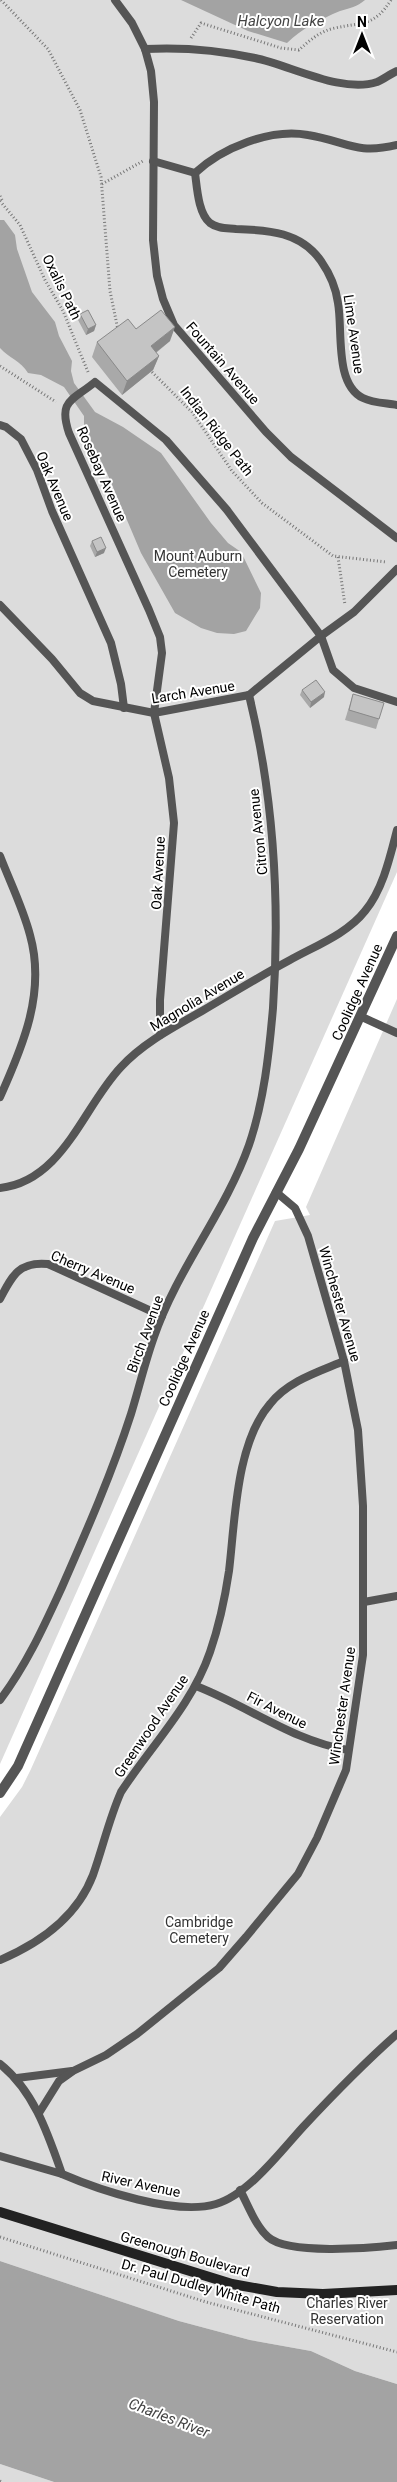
<svg xmlns="http://www.w3.org/2000/svg" width="397" height="2482" font-family="Roboto,sans-serif">
<style>
.green{fill:#dcdcdc}
.water{fill:#a3a3a3}
.lines{fill:none;stroke-linecap:round;stroke-linejoin:round}
.path{stroke:#777;stroke-width:3;stroke-dasharray:1 2.5;stroke-linecap:butt}
.service{stroke:#555;stroke-width:8}
.tertiary{stroke:#555;stroke-width:10}
.secondary{stroke:#222;stroke-width:10}
.wall{fill:#a9a9a9}
.shaded-wall{fill:#898989}
.building{fill:#c4c4c4;stroke:#898989}
.labels{text-anchor:middle;dominant-baseline:central;stroke-width:4;stroke-linejoin:round;paint-order:stroke}
.street-label{font-size:14px;fill:#000;stroke:#fff}
.park-label{font-size:14px;fill:#333;stroke:#fff}
.water-label{font-size:15px;font-style:italic;fill:#444;stroke:#fff}
</style>
<rect width="100%" height="100%" fill="#fff"/>
<g class="green">
<path d="M0,0H397V872L0,1764Z"/>
<path d="M397,999V2384L355,2371L311,2351L250,2340L179,2321L0,2261V1817L22,1787L31,1769L275,1221L310,1215L306,1207Z"/>
<path d="M0,2464L54,2482H0Z"/>
</g>
<g class="water">
<path d="M181,0H365C357,7 350,8 340,11C321,19 301,29 287,43L248,31Z"/>
<path d="M0,220H4L15,235L17,249L32,292L55,322L59,336L72,361L71,371L74,383L95,412L123,427L161,453L211,523L228,543L241,552L261,593L260,608L246,631L234,634L217,633L201,628L175,613L141,553L107,473L84,427V416L64,387L41,375L28,373C21,361 9,358 0,348Z"/>
<path d="M0,2261L179,2321L250,2340L311,2351L355,2371L397,2384V2482H54L0,2464Z"/>
</g>
<g class="lines">
<g class="path">
<path d="M1,0L48,49L80,110L101,177L110,291L118,330"/>
<path d="M191,38L201,23L281,48L299,50C310,40 320,31 335,28C362,22 374,27 391,0"/>
<path d="M102,184L143,161"/>
<path d="M0,196L3,202"/>
<path d="M0,201L20,225L45,280L63,311L88,372"/>
<path d="M0,366L56,402"/>
<path d="M152,372L192,412L232,471L262,503L333,556L386,562"/>
<path d="M338,557L345,605"/>
<path d="M0,2237L206,2302L397,2352"/>
<path d="M0,2481L2,2482"/>
</g>
<g class="service">
<path d="M115,0L132,23L145,49L151,71L154,102L153,240L157,276L163,299L174,325L266,432L291,457L397,538"/>
<path d="M145,49C182,47 218,50 255,58C290,65 342,94 377,82C384,79 390,74 397,71"/>
<path d="M153,161L195,173C222,148 270,128 308,135C346,141 355,155 397,145"/>
<path d="M195,173C197,187 198,213 210,223C218,229 227,228 236,229C269,230 301,232 321,261C330,274 336,287 338,303C343,330 334,384 363,398C373,403 386,403 397,405"/>
<path d="M0,425L6,427L21,439L37,470L52,511L111,643L121,684L124,708"/>
<path d="M0,605L52,659L80,693L93,701L154,713L249,695L321,636L354,612L397,569"/>
<path d="M0,856C10,882 23,908 30,935C46,992 23,1046 0,1097"/>
<path d="M362,1017L397,1033"/>
<path d="M160,1035V1000L174,823L169,778L154,713L162,653L160,637L149,610L69,433C58,400 72,401 95,382L166,440L227,510L321,636L333,670L354,688L397,702"/>
<path d="M0,1188C63,1181 83,1107 121,1067C143,1043 174,1027 202,1011C231,994 260,976 290,960C315,946 347,934 365,911C383,889 390,857 397,830"/>
<path d="M0,1299C12,1276 19,1261 48,1264L162,1316"/>
<path d="M364,1602L397,1596"/>
<path d="M196,1686C248,1706 293,1741 348,1750"/>
<path d="M0,1700C26,1666 44,1626 62,1587C87,1530 112,1473 131,1414C139,1388 145,1362 154,1337C177,1269 225,1213 249,1145C264,1101 269,1054 273,1008C280,904 274,797 249,695"/>
<path d="M0,1960C40,1943 77,1917 93,1875C103,1847 109,1819 121,1792C151,1746 192,1705 210,1652C219,1626 225,1598 229,1571C235,1521 236,1443 270,1404C288,1381 318,1372 344,1361"/>
<path d="M0,2064C34,2091 48,2134 62,2174C99,2190 176,2216 216,2204C248,2195 281,2151 303,2127C333,2095 364,2063 397,2034"/>
<path d="M17,2078L72,2071"/>
<path d="M39,2113L59,2081L73,2071L106,2055L137,2034L219,1968L246,1937L298,1874L317,1838L346,1770L363,1655V1506L358,1430L344,1361L308,1236L295,1208L276,1192"/>
<path d="M0,2156L62,2174"/>
<path d="M240,2190C248,2205 255,2225 268,2237C288,2255 370,2248 397,2245"/>
</g>
<path class="tertiary" d="M0,1793L18,1766L253,1238L299,1149L397,936"/>
<path class="secondary" d="M0,2212L232,2284L277,2292L323,2294L397,2290"/>
</g>
<g class="wall">
<path d="M80,314L96,325L94,331L86,335L78,320Z"/>
<path d="M136,329L170,341L156,353L159,356L153,370L122,395L92,357L97,342Z"/>
<path d="M92,541L104,553L95,557L90,546Z"/>
<path d="M302,690L324,697L310,708L300,695Z"/>
<path d="M353,694L379,719L376,729L345,720Z"/>
</g>
<g class="shaded-wall">
<path d="M96,325L94,331L86,335L88,329Z"/>
<path d="M175,327L170,341L145,361L151,346Z"/>
<path d="M159,356L153,370L122,395L127,381Z"/>
<path d="M106,548L104,553L95,557L97,552Z"/>
<path d="M325,692L324,697L310,708L311,702Z"/>
</g>
<g class="building">
<path d="M88,310L96,325L88,329L80,314Z"/>
<path d="M161,310L175,327L151,346L159,356L127,381L97,342L128,319L136,329Z"/>
<path d="M101,537L106,548L97,552L92,541Z"/>
<path d="M316,680L325,692L311,702L302,690Z"/>
<path d="M353,694L384,703L379,719L349,710Z"/>
</g>
<g class="labels">
<g class="street-label">
<text transform="translate(62 287) rotate(64)">Oxalis Path</text>
<text transform="translate(354 334) rotate(82)">Lime Avenue</text>
<text transform="translate(223 363) rotate(49)">Fountain Avenue</text>
<text transform="translate(217 431) rotate(52)">Indian Ridge Path</text>
<text transform="translate(102 474) rotate(66)">Rosebay Avenue</text>
<text transform="translate(55 486) rotate(67)">Oak Avenue</text>
<text transform="translate(193 692) rotate(-9)">Larch Avenue</text>
<text transform="translate(258 832) rotate(-96)">Citron Avenue</text>
<text transform="translate(158 873) rotate(-87)">Oak Avenue</text>
<text transform="translate(357 992) rotate(-66)">Coolidge Avenue</text>
<text transform="translate(197 1000) rotate(-31)">Magnolia Avenue</text>
<text transform="translate(93 1272) rotate(23)">Cherry Avenue</text>
<text transform="translate(340 1304) rotate(74)">Winchester Avenue</text>
<text transform="translate(145 1334) rotate(-70)">Birch Avenue</text>
<text transform="translate(184 1358) rotate(-66)">Coolidge Avenue</text>
<text transform="translate(342 1706) rotate(-82)">Winchester Avenue</text>
<text transform="translate(277 1710) rotate(27)">Fir Avenue</text>
<text transform="translate(151 1726) rotate(-56)">Greenwood Avenue</text>
<text transform="translate(141 2184) rotate(12)">River Avenue</text>
<text transform="translate(185 2254) rotate(16)">Greenough Boulevard</text>
<text transform="translate(201 2286) rotate(16)">Dr. Paul Dudley White Path</text>
</g>
<g class="park-label">
<text x="198" y="556">Mount Auburn<tspan x="198" dy="16">Cemetery</tspan></text>
<text x="199" y="1922">Cambridge<tspan x="199" dy="16">Cemetery</tspan></text>
<text x="347" y="2303">Charles River<tspan x="347" dy="16">Reservation</tspan></text>
</g>
<g class="water-label">
<text x="281" y="21">Halcyon Lake</text>
<text transform="translate(169 2418) rotate(21)">Charles River</text>
</g>
</g>
<g transform="translate(362 35)" stroke="#ffffff" stroke-width="4" paint-order="stroke">
<path d="M0-4L9 19L0 12L-9 19Z" fill="#000000"/>
<text y="-8" font-size="14" font-weight="bold" text-anchor="middle" fill="#000000">N</text>
</g>
</svg>
